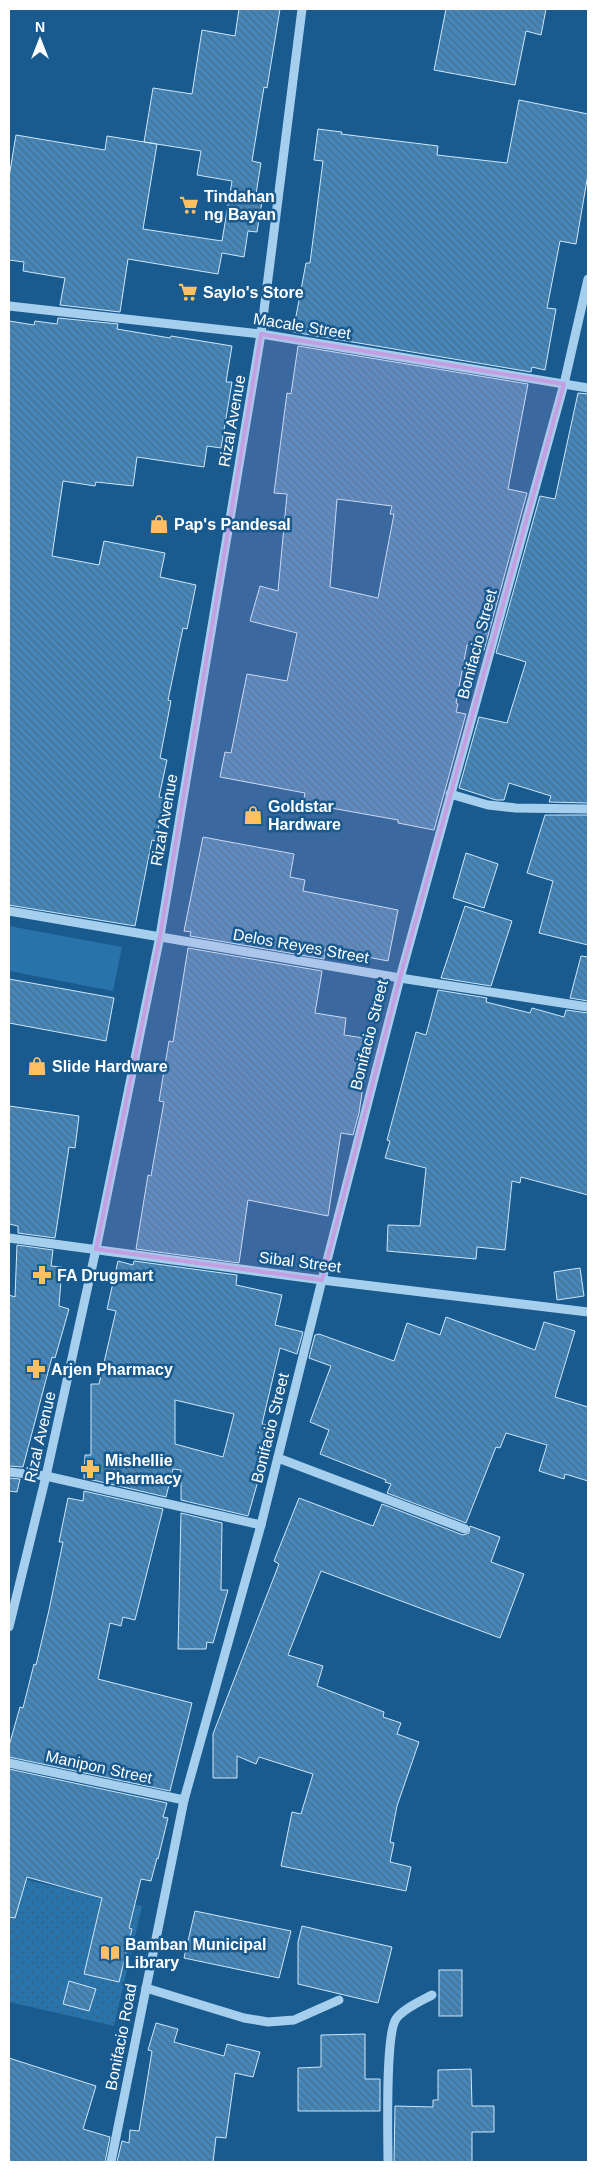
<svg xmlns="http://www.w3.org/2000/svg" width="597" height="2171" font-family="Arial,sans-serif">
<style>
.grass{fill:#2973ab}
.park{fill:url(#park-dots)}
.building{fill:url(#building-back-hatch);stroke:#cde7fa;fill-rule:evenodd}
.lines{fill:none;stroke-linecap:round;stroke-linejoin:round}
.minor{stroke:#a6cfee;stroke-width:9}
.marked{fill:#c4a0e2;fill-opacity:0.2;stroke:#c4a0e2;stroke-width:4;stroke-linejoin:round}
.labels{text-anchor:middle;dominant-baseline:central;stroke-width:5;stroke-linejoin:round;paint-order:stroke}
.poi-label{font-size:16px;font-weight:bold;fill:#fff;stroke:#195a8f;text-anchor:start}
.street-label{font-size:16px;fill:#fff;stroke:#195a8f}
</style>
<defs>
<pattern id="park-dots" width="8" height="8" patternUnits="userSpaceOnUse" patternTransform="scale(1.25)"><rect width="8" height="8" fill="#2973ab"/><path d="M2 2h.1M6 6h.1" fill="none" stroke="#3c5e77" stroke-width="1.8" stroke-linecap="round"/></pattern>
<pattern id="building-back-hatch" width="6" height="6" patternUnits="userSpaceOnUse" patternTransform="scale(1.25)"><rect width="6" height="6" fill="#4686b8"/><path d="M-1 5l2 2M0 0l6 6M5-1l2 2" fill="none" stroke="#486f8d"/></pattern>
</defs>
<rect width="100%" height="100%" fill="#195a8f"/>
<path class="grass" d="M9,926L122,947L113,991L9,971Z"/>
<path class="park" d="M9,1876L142,1906L114,2026L9,2002Z"/>
<g class="building">
<path d="M239,9H280L267,88L264,87L252,161L261,163L256,194L263,195L257,232L248,231L244,257L222,253L218,274L128,259L120,312L60,305L65,278L23,271L24,262L9,260V177L16,135L105,150L107,136L157,144L143,229L222,241L232,181L197,175L201,151L144,142L153,88L192,94L202,30L235,36Z"/>
<path d="M446,9H546L541,35L526,31L515,85L434,70Z"/>
<path d="M519,100L588,114V174L576,244L560,241L547,308L556,309L545,370L532,367L531,372L293,332L306,263H310L323,161L314,160L318,129L342,132L341,134L438,146L437,155L507,163Z"/>
<path d="M58,318L118,324L117,329L170,338L171,336L232,346L226,382H232L221,448L207,446L204,467L137,457L133,486L96,482L95,486L63,481L52,556L99,565L104,541L165,553L160,577L196,585L187,629L183,628L168,700L171,701L160,758L167,760L159,797L164,798L156,841L152,840L135,926L9,905V321L34,325L35,321L57,324Z"/>
<path d="M298,346L528,384L508,489L527,493L484,650L467,645L456,703L458,704L456,712L466,714L434,830L398,823V820L303,803L305,793L220,777L225,752L231,753L247,674L287,681L297,633L250,621L260,586L278,591L287,494L274,493L287,393L291,394ZM337,499L392,506L390,514H394L378,598L330,587Z"/>
<path d="M578,393L588,394V803L549,802L551,796L509,783L504,800H496L459,788L479,717L507,723L526,662L496,653L540,496L555,499Z"/>
<path d="M545,815H588V945L539,933L553,881L527,873Z"/>
<path d="M203,837L294,854L290,877L305,880L303,891L398,910L388,961L325,949L324,959L190,936L191,932L184,931Z"/>
<path d="M466,853L498,864L484,908L453,898Z"/>
<path d="M465,906L512,921L491,986L441,978Z"/>
<path d="M188,948L322,971L315,1013L346,1018L344,1035L370,1039L359,1113L353,1135L341,1133L328,1216L248,1200L239,1263L136,1249L148,1175L151,1176L164,1102L159,1101L169,1041L173,1042Z"/>
<path d="M581,956L588,957V1001L570,998Z"/>
<path d="M9,979L114,998L106,1041L9,1023Z"/>
<path d="M438,990L487,998L486,1002L530,1013L532,1008L564,1017L566,1010L588,1013V1195L521,1177L520,1183L512,1181L505,1250L477,1247L476,1259L387,1251L388,1225L420,1226L426,1168L385,1158L390,1141L387,1140L416,1032L426,1035Z"/>
<path d="M9,1106L79,1116L75,1148L69,1147L55,1238L18,1233V1226L9,1224Z"/>
<path d="M17,1245L53,1250L51,1266L62,1267L59,1306L69,1309L55,1358L52,1357L23,1467L9,1466V1295L15,1297Z"/>
<path d="M118,1261L133,1265L134,1261L237,1275L236,1285L282,1295L275,1325L303,1332L297,1354L280,1348L262,1424L269,1425L258,1466L262,1467L248,1516L181,1500V1470L173,1469L166,1497L84,1478L85,1455H91V1384H99L112,1328L116,1311L107,1309ZM175,1400L234,1414L223,1457L175,1444Z"/>
<path d="M580,1268L584,1296L557,1300L554,1272Z"/>
<path d="M446,1317L535,1350L544,1322L575,1331L555,1397L588,1407V1481L565,1474L564,1479L539,1471L547,1445L506,1433L500,1448L496,1447L466,1523L387,1493L391,1484L385,1482L386,1480L320,1454L329,1430L310,1422L331,1366L309,1358L315,1335L319,1334L394,1361L407,1323L440,1335Z"/>
<path d="M9,1478L20,1479L17,1492L9,1491Z"/>
<path d="M84,1491L163,1509L135,1620L123,1617L121,1626L110,1623L98,1679L192,1703L170,1791L9,1757V1746L20,1707L23,1708L34,1664L36,1665L49,1610L63,1542H59L68,1498L83,1501Z"/>
<path d="M299,1498L373,1526L382,1504L463,1535L469,1533L470,1526L500,1537L491,1562L524,1574L500,1638L321,1571L288,1655L323,1666L317,1686L384,1712L383,1717L401,1723L397,1734L419,1742L397,1806L390,1842L394,1843L390,1862L411,1867L406,1891L281,1866L292,1812L301,1814L313,1774L259,1757L256,1764L237,1756V1778H213V1734L279,1564L274,1561Z"/>
<path d="M181,1513L222,1523L221,1590H228L213,1643L207,1642L206,1649H178Z"/>
<path d="M9,1769L167,1803L163,1817L168,1818L158,1859L157,1858L151,1881L141,1879L129,1928L132,1929L119,1982L84,1974L102,1898L27,1877L15,1918L9,1917Z"/>
<path d="M195,1911L291,1931L279,1978L184,1958Z"/>
<path d="M302,1926L392,1947L378,2003L298,1984V1942Z"/>
<rect x="439" y="1970" width="23" height="46"/>
<path d="M69,1981L96,1989L89,2011L63,2004Z"/>
<path d="M156,2023L178,2029L174,2042L224,2056L227,2044L260,2052L253,2077L235,2073L226,2138L216,2137L213,2162H117L122,2141L129,2143L130,2130L139,2131L152,2051L148,2050Z"/>
<path d="M365,2034V2079H380V2111H298V2068L321,2067V2035Z"/>
<path d="M9,2058L96,2086L83,2129L110,2137L105,2162H9Z"/>
<path d="M471,2069L472,2106H494V2132H472V2162H394L395,2106L433,2107V2100H438V2070Z"/>
</g>
<g class="lines">
<g class="minor">
<path d="M9,306L261,334L588,388"/>
<path d="M450,794L488,805L516,808L588,809"/>
<path d="M9,911L400,978L588,1007"/>
<path d="M9,1238L322,1280L588,1312"/>
<path d="M278,1458L465,1529"/>
<path d="M9,1472L46,1476L261,1525"/>
<path d="M9,1627L46,1476L96,1249L160,936L261,334L302,9"/>
<path d="M9,1763L184,1800"/>
<path d="M146,1988L244,2018L268,2022L294,2020L339,2000"/>
<path d="M111,2162L184,1800L261,1525L322,1280L400,978L564,384L588,279"/>
<path d="M388,2162C388,2137 385,2035 396,2019C403,2009 421,2001 432,1995"/>
</g>
</g>
<path class="marked" d="M261,334L564,384L400,978L322,1280L96,1249L160,936Z"/>
<defs>
<g id="supermarket-bare" transform="scale(1.5)"><path d="M-6-5.5h2.5l.6 2H6L4.5 2H-2.5L-4.4-4H-6ZM-1.5 3.2a1.3 1.3 0 1 0 .1 0ZM3 3.2a1.3 1.3 0 1 0 .1 0Z" fill="#ffc064" stroke="#195a8f" stroke-width="2.5" paint-order="stroke"/></g>
<g id="shop-bare" transform="scale(1.5)"><path d="M-5-2.5h2.3a2.7 3.5 0 0 1 5.4 0H5L5.5 6h-11ZM-1.5-2.5h3a1.5 2.3 0 0 0-3 0Z" fill="#ffc064" stroke="#195a8f" stroke-width="2.5" paint-order="stroke"/></g>
<g id="pharmacy-bare" transform="scale(1.5)"><path d="M-2-6h4v4h4v4h-4v4h-4v-4h-4v-4h4Z" fill="#ffc064" stroke="#195a8f" stroke-width="2.5" paint-order="stroke"/></g>
<g id="library-bare" transform="scale(1.5)"><path d="M-6-4Q-3-5.5-.7-3.5V5Q-3 3-6 4ZM6-4Q3-5.5 .7-3.5V5Q3 3 6 4Z" fill="#ffc064" stroke="#195a8f" stroke-width="2.5" paint-order="stroke"/></g>
</defs>
<g fill-rule="evenodd">
<use href="#supermarket-bare" x="189" y="205"/>
<use href="#supermarket-bare" x="188" y="292"/>
<use href="#shop-bare" x="159" y="524"/>
<use href="#shop-bare" x="253" y="815"/>
<use href="#shop-bare" x="37" y="1066"/>
<use href="#pharmacy-bare" x="42" y="1275"/>
<use href="#pharmacy-bare" x="36" y="1369"/>
<use href="#pharmacy-bare" x="90" y="1469"/>
<use href="#library-bare" x="110" y="1953"/>
</g>
<g class="labels">
<g class="poi-label">
<text x="204" y="196">Tindahan<tspan x="204" dy="18">ng Bayan</tspan></text>
<text x="203" y="292">Saylo's Store</text>
<text x="174" y="524">Pap's Pandesal</text>
<text x="268" y="806">Goldstar<tspan x="268" dy="18">Hardware</tspan></text>
<text x="52" y="1066">Slide Hardware</text>
<text x="57" y="1275">FA Drugmart</text>
<text x="51" y="1369">Arjen Pharmacy</text>
<text x="105" y="1460">Mishellie<tspan x="105" dy="18">Pharmacy</tspan></text>
<text x="125" y="1944">Bamban Municipal<tspan x="125" dy="18">Library</tspan></text>
</g>
<g class="street-label">
<text transform="translate(302 326) rotate(9)">Macale Street</text>
<text transform="translate(232 421) rotate(-80)">Rizal Avenue</text>
<text transform="translate(477 644) rotate(-75)">Bonifacio Street</text>
<text transform="translate(164 820) rotate(-80)">Rizal Avenue</text>
<text transform="translate(301 946) rotate(10)">Delos Reyes Street</text>
<text transform="translate(369 1035) rotate(-76)">Bonifacio Street</text>
<text transform="translate(300 1262) rotate(7)">Sibal Street</text>
<text transform="translate(270 1428) rotate(-76)">Bonifacio Street</text>
<text transform="translate(40 1437) rotate(-77)">Rizal Avenue</text>
<text transform="translate(99 1767) rotate(12)">Manipon Street</text>
<text transform="translate(121 2037) rotate(-79)">Bonifacio Road</text>
</g>
</g>
<rect width="597" height="2171" fill="none" stroke="#ffffff" stroke-width="20"/>
<g transform="translate(40 40)" stroke="#195a8f" stroke-width="4" paint-order="stroke">
<path d="M0-4L9 19L0 12L-9 19Z" fill="#ffffff"/>
<text y="-8" font-size="14" font-weight="bold" text-anchor="middle" fill="#ffffff">N</text>
</g>
</svg>
